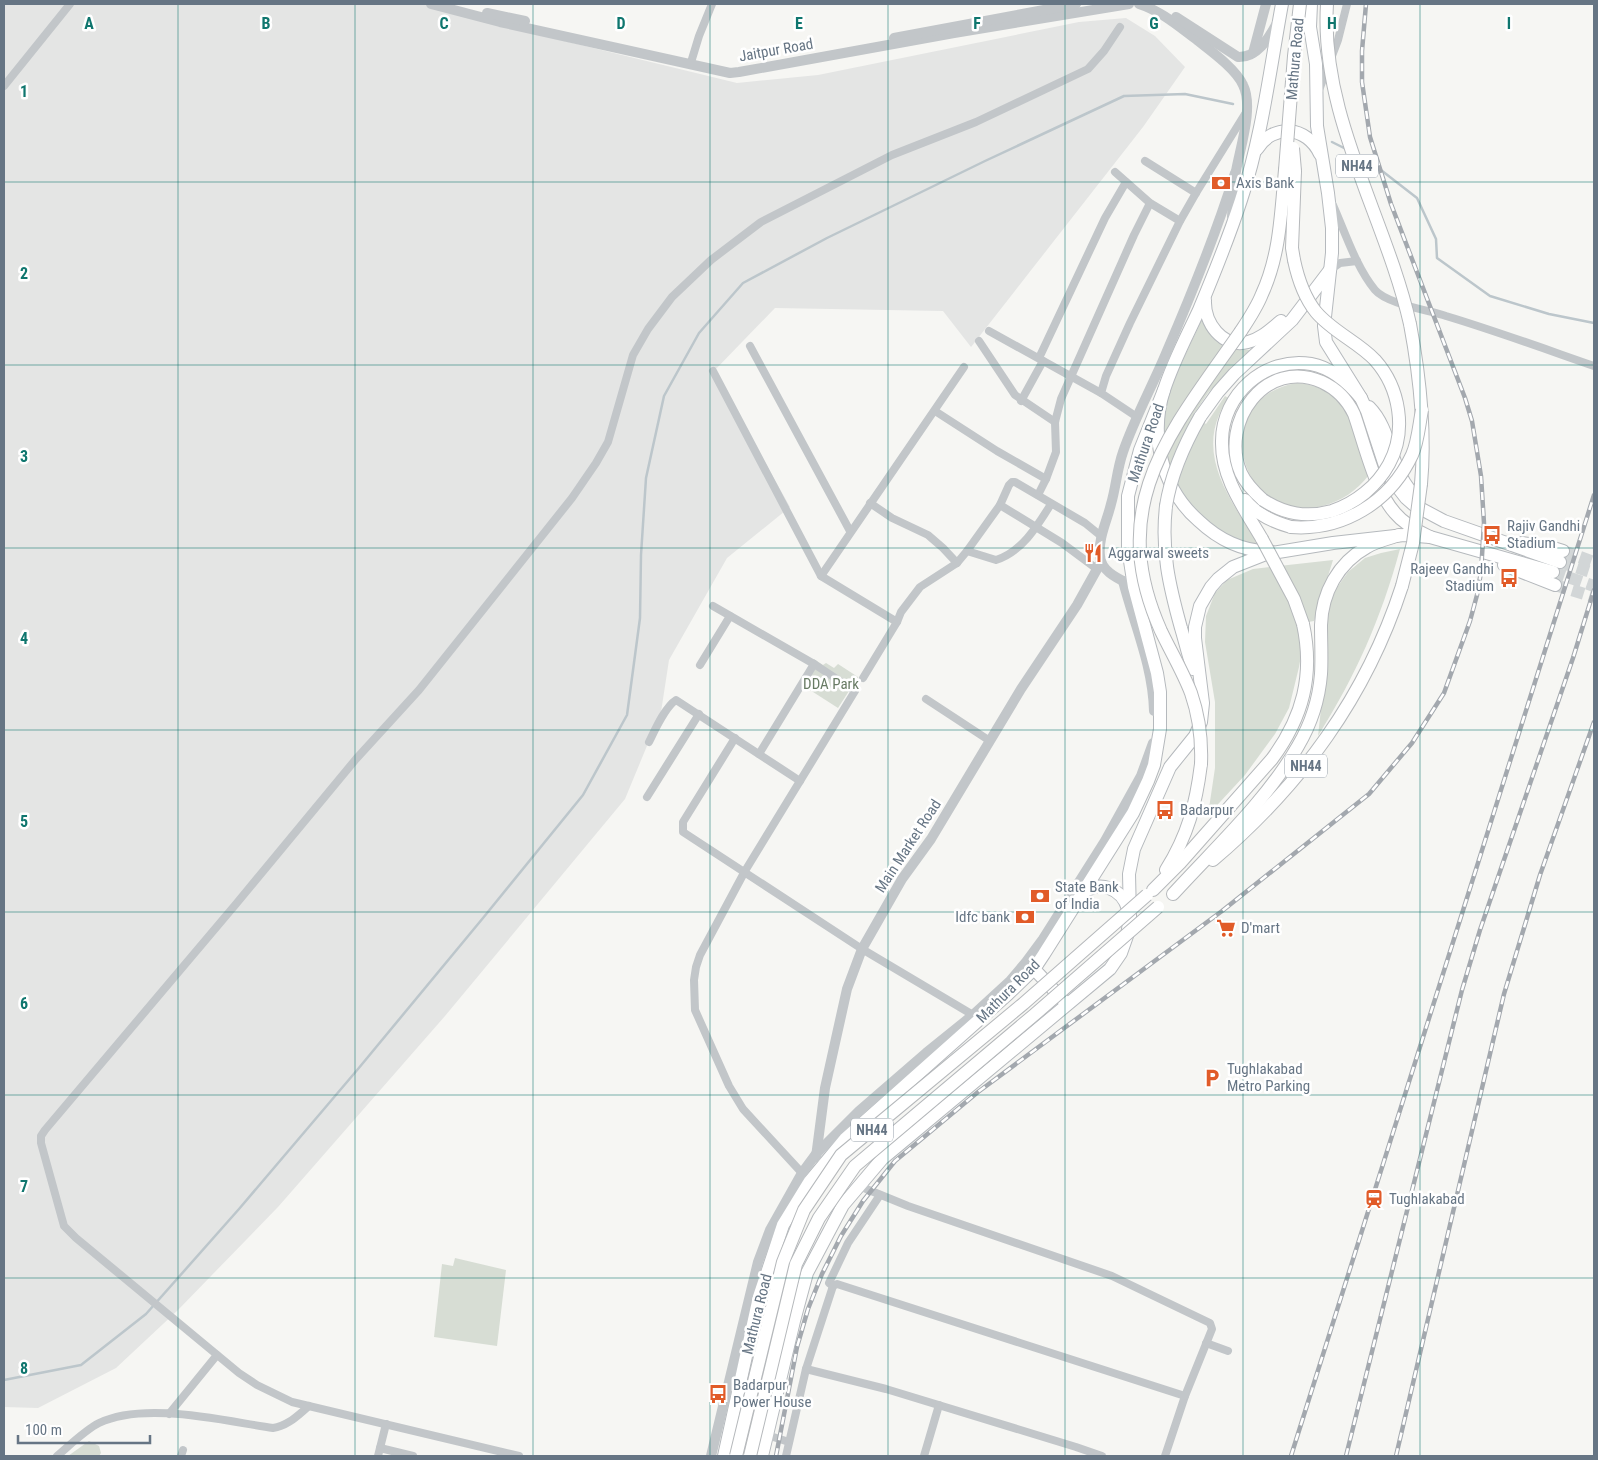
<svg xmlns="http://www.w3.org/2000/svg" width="1598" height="1460" font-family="'Roboto Condensed',sans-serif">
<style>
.built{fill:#e4e5e4}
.green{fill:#d7ddd4}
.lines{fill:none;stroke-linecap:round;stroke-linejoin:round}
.stream{stroke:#bcc6cb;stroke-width:2.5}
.primary-tunnel{stroke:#d2d6d7;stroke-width:12;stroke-dasharray:12 6;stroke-linecap:butt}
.primary-casing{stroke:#b5b9bd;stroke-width:14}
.trunk-casing{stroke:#b5b8bb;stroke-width:14}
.minor{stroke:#c2c6c9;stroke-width:8}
.tertiary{stroke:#c2c6c9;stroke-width:10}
.primary{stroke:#fff;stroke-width:12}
.trunk{stroke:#fff;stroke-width:12}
.rail-casing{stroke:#a3a8ae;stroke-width:4.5}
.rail{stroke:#fff;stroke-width:2.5;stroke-dasharray:8;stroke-linecap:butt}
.primary-bridge-casing{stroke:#b5b9bd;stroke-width:14;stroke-linecap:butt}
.trunk-bridge-casing{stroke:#b5b8bb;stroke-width:14;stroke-linecap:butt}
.primary-bridge{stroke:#fff;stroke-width:12}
.trunk-bridge{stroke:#fff;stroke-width:12}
.grid{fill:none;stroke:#0f766e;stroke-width:1;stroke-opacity:0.55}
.labels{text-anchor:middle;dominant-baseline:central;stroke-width:5;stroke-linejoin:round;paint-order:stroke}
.shield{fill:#fff;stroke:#949ea9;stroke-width:1}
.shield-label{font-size:14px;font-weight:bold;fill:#667584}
.street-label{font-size:15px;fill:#667584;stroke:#fff}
.poi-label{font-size:15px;fill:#667584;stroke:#fff;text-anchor:start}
.park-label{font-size:15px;fill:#687b64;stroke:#fff}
.grid-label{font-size:16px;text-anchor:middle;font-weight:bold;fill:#0f766e;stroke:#fff;stroke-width:5;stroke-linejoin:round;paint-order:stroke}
</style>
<rect width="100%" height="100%" fill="#f6f6f3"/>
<path class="built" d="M4,4H427L458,15L737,83L818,75L1079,22L1126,18L1155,36L1185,67L1143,127L971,347L943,311L775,308L714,371L790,507L727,558L669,660L661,712L625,799L445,1016L278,1207L178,1310L116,1368L38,1408L4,1407Z"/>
<g class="green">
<path d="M1202,319L1233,348L1250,350L1208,393L1193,415L1206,424L1225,396L1228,398C1225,404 1221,409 1219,415C1199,462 1235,506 1258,544C1247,542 1236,540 1225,534C1209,525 1191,509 1181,492C1168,472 1161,435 1165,411C1171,380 1190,347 1202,319Z"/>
<path d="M1297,383C1351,388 1354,431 1369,475C1356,491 1342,501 1322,506C1238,527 1206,398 1297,383Z"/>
<path d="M1400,549C1381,619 1356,675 1318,736L1324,682L1328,609L1336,589L1348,572L1365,558L1381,553Z"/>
<path d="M1333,560L1314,621L1297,624L1302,650L1299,667L1289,708L1275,734L1245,775L1208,815L1215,768V702L1205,642L1206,616L1215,593L1227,580L1253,569Z"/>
<path d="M814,659L823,665L826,663L834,668L838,664L858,677L838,708L799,683Z"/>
<path d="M455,1258L506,1270L497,1346L434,1337L442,1264L453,1266Z"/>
<path d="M89,1441L99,1446L101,1453L99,1456H68Z"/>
</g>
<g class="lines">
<g class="stream">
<path d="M1332,142L1346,149"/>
<path d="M1358,155L1368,160L1417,198L1436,239L1437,258L1490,296L1549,314L1594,323"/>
<path d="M4,1380L81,1365L146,1314L239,1209L358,1069L483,918L583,795L627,715L640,618L641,555L646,478L664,396L699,333L743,283L827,238L985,161L1124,96L1185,94L1233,104"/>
</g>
<g class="primary-tunnel">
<path d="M1563,551L1594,562"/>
<path d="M1560,562L1594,573"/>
<path d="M1553,572L1594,586"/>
<path d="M1555,585L1594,597"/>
</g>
<g class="primary-casing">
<g id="primary">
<path d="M1311,4L1310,27L1316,64L1317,126L1328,193L1332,228V253L1324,326L1326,342L1361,398L1367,411L1385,466L1392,480L1406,498L1414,505L1444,521L1560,562"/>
<path d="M1257,149C1273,123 1307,126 1320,154"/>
<path d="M1205,300C1204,322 1222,349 1248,342C1261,339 1271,329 1281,321"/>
<path d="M1369,407C1394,432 1389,475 1418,498"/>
<path d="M1200,417L1218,392L1234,374L1292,320L1330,270"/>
<path d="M1166,506C1161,550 1169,585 1181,628C1185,641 1188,655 1193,669"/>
<path d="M1522,543L1550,547L1563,551"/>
<path d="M1270,551C1243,552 1218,539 1199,521C1162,489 1149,436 1164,390C1173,362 1187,336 1199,310C1214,274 1229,237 1241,200C1262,137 1270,69 1282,4"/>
<path d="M1504,565L1555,585"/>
<path d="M1082,894C1098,879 1122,888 1128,909"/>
<path d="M1034,969L1065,1002"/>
<path d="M724,1456L759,1297L783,1225L810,1181L845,1139L1008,994L1034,969L1044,954L1133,813L1148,781L1154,765L1160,729V692L1157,673L1134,587L1128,548V496L1140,450L1164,390"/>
<path d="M762,1456L794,1321L807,1273L843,1205L882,1159L1110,969L1121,953L1127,936L1130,916L1129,874L1134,849L1170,767L1195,736L1201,722L1203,703L1195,638V627L1200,606L1211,587L1218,579L1233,567L1266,554L1333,543L1404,535L1430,537L1553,572"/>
</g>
</g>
<g class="trunk-casing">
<g id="trunk">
<path d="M1294,260L1292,248L1295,171"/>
<path d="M1410,324C1420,377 1426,430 1421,484"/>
<path d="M1241,331C1249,319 1257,307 1262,294C1280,255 1281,213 1285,170"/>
<path d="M1245,500C1257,515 1273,522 1291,527"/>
<path d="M1263,500C1254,492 1246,484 1241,473C1219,422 1266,357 1322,382C1337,389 1347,399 1354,414C1364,442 1375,491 1395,513C1404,524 1417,531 1430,537"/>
<path d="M1262,539C1244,508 1221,478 1222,441C1222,395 1265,356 1311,364C1332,368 1348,382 1361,398"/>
<path d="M1213,860C1301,785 1366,697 1402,586"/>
<path d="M1166,870C1188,835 1196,804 1201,764"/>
<path d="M1153,890L1180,863L1272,759C1303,717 1314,675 1303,624"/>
<path d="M1173,894C1215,848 1267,800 1298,746C1311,724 1319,699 1321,674C1322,658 1321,642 1321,625C1322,593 1338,563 1367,547C1377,541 1388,539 1399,535"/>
</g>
</g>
<g class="minor">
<path d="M692,59L699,36L712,4"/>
<path d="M4,86L70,4"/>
<path d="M1319,90L1338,40L1347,4"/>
<path d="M1145,161L1196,193"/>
<path d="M1115,172L1150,203L1180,221"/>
<path d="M1333,205C1345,232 1356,267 1375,290C1387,304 1428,310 1446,316C1496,331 1545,349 1594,366"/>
<path d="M1330,270L1340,263L1357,261"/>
<path d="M989,331L1101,393"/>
<path d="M979,341L1015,395L1055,422"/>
<path d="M750,346L850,531"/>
<path d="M1039,358L1105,218L1126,182"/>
<path d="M713,371L821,576L897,622"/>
<path d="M1021,401L1043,361"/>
<path d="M935,411L997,451L1046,479"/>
<path d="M1137,417L1101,393L1106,376L1130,323L1180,221L1196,193L1245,114"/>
<path d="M1038,495L1046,479L1056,452L1055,422L1061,399L1134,235L1150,203"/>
<path d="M870,503L892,518L928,535L943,548L957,563"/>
<path d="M1000,505L1009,485L1012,482H1015L1085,523L1101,536"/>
<path d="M967,551L996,560C1022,552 1038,525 1051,504"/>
<path d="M821,576L964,367"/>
<path d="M713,606L814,664L855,691L745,871L700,955L696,967L694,980L695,1010L729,1086L743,1109L802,1173"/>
<path d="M700,665L730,616"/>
<path d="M863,678L897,622L901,612L920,587L957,563L967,551L1000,505L1062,543L1097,569"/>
<path d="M926,699L990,741"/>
<path d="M735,738L683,822V832L862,949L973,1015"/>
<path d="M649,742C655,730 665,707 676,700L800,781"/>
<path d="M759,754L814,664"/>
<path d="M647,797L699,714"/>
<path d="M859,1186L908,1206L1112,1276L1210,1323L1212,1329L1185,1396L1165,1456"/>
<path d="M833,1286L829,1283L848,1243L880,1195"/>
<path d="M1206,1343L1228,1351"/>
<path d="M806,1369L886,1389L1076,1447L1102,1456"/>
<path d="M169,1414L217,1355"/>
<path d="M767,1435L789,1442"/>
<path d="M380,1448L413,1456"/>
<path d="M57,1456C69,1446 85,1430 99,1423C145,1401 224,1421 273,1428C288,1426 298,1415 309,1406"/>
<path d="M181,1456L183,1450"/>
<path d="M378,1456L386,1424"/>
<path d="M519,1456L292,1402L257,1385L239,1373L76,1238L64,1226L41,1143V1136L45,1130L236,904L356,759L419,690L572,498L596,463L608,442L633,355L648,329L672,297L711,260L761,222L892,155L976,122L1088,69L1104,51L1120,27"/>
<path d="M786,1456L806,1369L833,1286L837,1284L1185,1396"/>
<path d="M924,1456L939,1405"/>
</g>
<g class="tertiary">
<path d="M431,4L500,22L730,73L739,72L954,33L1129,4"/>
<path d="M1139,4C1161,11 1178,26 1197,40C1211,51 1236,69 1243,85C1254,107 1240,148 1236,171C1233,186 1233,202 1232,217"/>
<path d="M487,13L525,21"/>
<path d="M1176,17L1238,57C1257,58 1269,38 1277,23"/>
<path d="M894,38L1076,4"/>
<path d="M1253,53L1266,4"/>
<path d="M1123,581C1134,624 1153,666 1154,711"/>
<path d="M1129,584C1117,578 1101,571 1100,556C1098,538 1107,521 1111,504C1116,487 1117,469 1123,452C1135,417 1153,385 1167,351C1192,293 1216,234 1235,173"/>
<path d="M816,1157L825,1088L847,989L862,949L902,879L931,839L1021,689L1077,605L1101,562"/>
<path d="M711,1456L758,1262L770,1230L802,1173L816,1154L859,1111L926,1053L973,1015L1010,981L1026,962L1043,939L1105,841L1141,776L1153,743"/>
</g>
<use href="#primary" class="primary"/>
<use href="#trunk" class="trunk"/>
<g class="rail-casing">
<g id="rail">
<path d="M776,1456L797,1347L808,1309L822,1274L841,1236L863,1201L895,1161L978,1092L1222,911L1369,794L1412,743L1444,693L1470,621L1477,595L1481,572L1484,523L1481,476L1472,421L1465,398L1391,204L1370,137L1362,82V51L1366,4"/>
<path d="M1291,1456L1594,495"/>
<path d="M1346,1456L1462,990L1480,930L1573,658L1594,590"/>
<path d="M1396,1456L1504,994L1540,875L1594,722"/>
</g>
</g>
<use href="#rail" class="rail"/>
<g class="primary-bridge-casing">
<path id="primary-bridge" d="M1166,506C1171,474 1184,445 1200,417"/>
</g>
<g class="trunk-bridge-casing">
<g id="trunk-bridge">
<path d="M1327,4C1320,116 1386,218 1410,324"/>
<path d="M1293,148L1295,171"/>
<path d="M1285,170L1294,56L1300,4"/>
<path d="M1263,500C1285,514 1306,518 1332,511C1356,503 1377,486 1389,464C1407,431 1400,388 1375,360C1358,342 1333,332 1316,312C1304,297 1298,279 1294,260"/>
<path d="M1291,527C1343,531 1390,502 1412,455C1418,442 1419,425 1422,410"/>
<path d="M1262,539L1294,599L1303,624"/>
<path d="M1402,586L1413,543L1421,484"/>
<path d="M1201,764C1202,740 1199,716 1191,693C1183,672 1171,652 1161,631C1104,504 1172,430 1241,331"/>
<path d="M736,1456L783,1262L804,1210L841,1155L1023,1004L1147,895"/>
<path d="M750,1456L796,1264L819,1218L855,1166L1034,1015L1158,907"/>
</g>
</g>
<use href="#primary-bridge" class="primary-bridge"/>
<use href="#trunk-bridge" class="trunk-bridge"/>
</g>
<path class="grid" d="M178,4V1456M355,4V1456M533,4V1456M710,4V1456M888,4V1456M1065,4V1456M1243,4V1456M1420,4V1456M4,182H1594M4,365H1594M4,548H1594M4,730H1594M4,912H1594M4,1095H1594M4,1278H1594"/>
<defs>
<g id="bank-bare" transform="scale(1.5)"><path d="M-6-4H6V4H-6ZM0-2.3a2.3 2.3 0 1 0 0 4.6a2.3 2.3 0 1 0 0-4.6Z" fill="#e15b28" stroke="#fff" stroke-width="2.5" paint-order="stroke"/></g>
<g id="bus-bare" transform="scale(1.5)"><path d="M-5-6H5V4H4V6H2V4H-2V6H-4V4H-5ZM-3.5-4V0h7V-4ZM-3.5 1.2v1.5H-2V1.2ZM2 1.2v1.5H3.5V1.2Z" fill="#e15b28" stroke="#fff" stroke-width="2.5" paint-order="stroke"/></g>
<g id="restaurant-bare" transform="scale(1.5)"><path d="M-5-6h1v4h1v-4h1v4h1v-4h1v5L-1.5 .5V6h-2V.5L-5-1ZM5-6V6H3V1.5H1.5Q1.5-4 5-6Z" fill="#e15b28" stroke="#fff" stroke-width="2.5" paint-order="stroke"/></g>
<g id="supermarket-bare" transform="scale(1.5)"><path d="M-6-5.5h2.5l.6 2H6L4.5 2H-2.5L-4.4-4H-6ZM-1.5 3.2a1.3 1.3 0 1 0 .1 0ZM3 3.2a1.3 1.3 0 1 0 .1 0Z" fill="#e15b28" stroke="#fff" stroke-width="2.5" paint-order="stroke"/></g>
<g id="parking-bare" transform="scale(1.5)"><path d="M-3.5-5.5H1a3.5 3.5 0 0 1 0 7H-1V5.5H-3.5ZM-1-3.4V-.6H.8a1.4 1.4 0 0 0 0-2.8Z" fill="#e15b28" stroke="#fff" stroke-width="2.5" paint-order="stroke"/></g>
<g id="station-bare" transform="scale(1.5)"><path d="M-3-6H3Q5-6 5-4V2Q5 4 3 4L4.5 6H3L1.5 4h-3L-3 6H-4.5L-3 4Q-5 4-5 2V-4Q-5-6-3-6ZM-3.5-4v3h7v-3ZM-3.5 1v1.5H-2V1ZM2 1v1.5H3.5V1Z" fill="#e15b28" stroke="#fff" stroke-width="2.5" paint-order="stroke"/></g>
</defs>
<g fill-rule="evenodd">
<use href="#bank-bare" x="1221" y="183"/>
<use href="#bus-bare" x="1492" y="535"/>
<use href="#restaurant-bare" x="1093" y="553"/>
<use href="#bus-bare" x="1509" y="578"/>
<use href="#bus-bare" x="1165" y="810"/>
<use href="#bank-bare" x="1040" y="896"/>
<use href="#bank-bare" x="1025" y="917"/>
<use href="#supermarket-bare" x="1226" y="928"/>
<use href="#parking-bare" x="1212" y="1078"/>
<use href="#station-bare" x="1374" y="1199"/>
<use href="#bus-bare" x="718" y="1394"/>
</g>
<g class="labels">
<g class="shield">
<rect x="1336" y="154.5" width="42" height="23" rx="4"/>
<rect x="1285" y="754.5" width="42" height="23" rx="4"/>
<rect x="851" y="1118.5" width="42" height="23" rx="4"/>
</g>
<g class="shield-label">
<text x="1357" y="166">NH44</text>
<text x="1306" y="766">NH44</text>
<text x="872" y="1130">NH44</text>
</g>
<g class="street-label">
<text transform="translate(776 50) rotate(-10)">Jaitpur Road</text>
<text transform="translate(1295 59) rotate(-85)">Mathura Road</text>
<text transform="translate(1146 443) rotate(-71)">Mathura Road</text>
<text transform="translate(908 846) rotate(-57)">Main Market Road</text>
<text transform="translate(1008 991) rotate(-45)">Mathura Road</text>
<text transform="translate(757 1314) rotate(-76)">Mathura Road</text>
</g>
<g class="poi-label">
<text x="1236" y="183">Axis Bank</text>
<text x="1507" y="526">Rajiv Gandhi<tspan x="1507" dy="17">Stadium</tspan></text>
<text x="1108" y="553">Aggarwal sweets</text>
<text x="1494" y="569" text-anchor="end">Rajeev Gandhi<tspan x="1494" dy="17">Stadium</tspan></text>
<text x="1180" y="810">Badarpur</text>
<text x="1055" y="887">State Bank<tspan x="1055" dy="17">of India</tspan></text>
<text x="1010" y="917" text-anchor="end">Idfc bank</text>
<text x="1241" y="928">D'mart</text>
<text x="1227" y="1069">Tughlakabad<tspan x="1227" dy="17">Metro Parking</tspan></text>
<text x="1389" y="1199">Tughlakabad</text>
<text x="733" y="1385">Badarpur<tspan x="733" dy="17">Power House</tspan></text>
</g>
<g class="park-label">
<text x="831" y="684">DDA Park</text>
</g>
</g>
<g class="grid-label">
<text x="89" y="29">A</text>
<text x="266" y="29">B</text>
<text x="444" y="29">C</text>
<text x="621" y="29">D</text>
<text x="799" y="29">E</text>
<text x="977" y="29">F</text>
<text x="1154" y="29">G</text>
<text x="1332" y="29">H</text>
<text x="1509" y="29">I</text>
<text x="24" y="97">1</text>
<text x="24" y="279">2</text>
<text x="24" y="462">3</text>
<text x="24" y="644">4</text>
<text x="24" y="827">5</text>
<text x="24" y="1009">6</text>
<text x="24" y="1192">7</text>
<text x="24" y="1374">8</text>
</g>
<rect width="1598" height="1460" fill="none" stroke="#667584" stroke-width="10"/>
<path d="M18 1435v8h132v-8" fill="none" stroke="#667584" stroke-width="2.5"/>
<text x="25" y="1435" font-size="15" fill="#667584" stroke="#ffffff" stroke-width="4" paint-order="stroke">100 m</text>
</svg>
